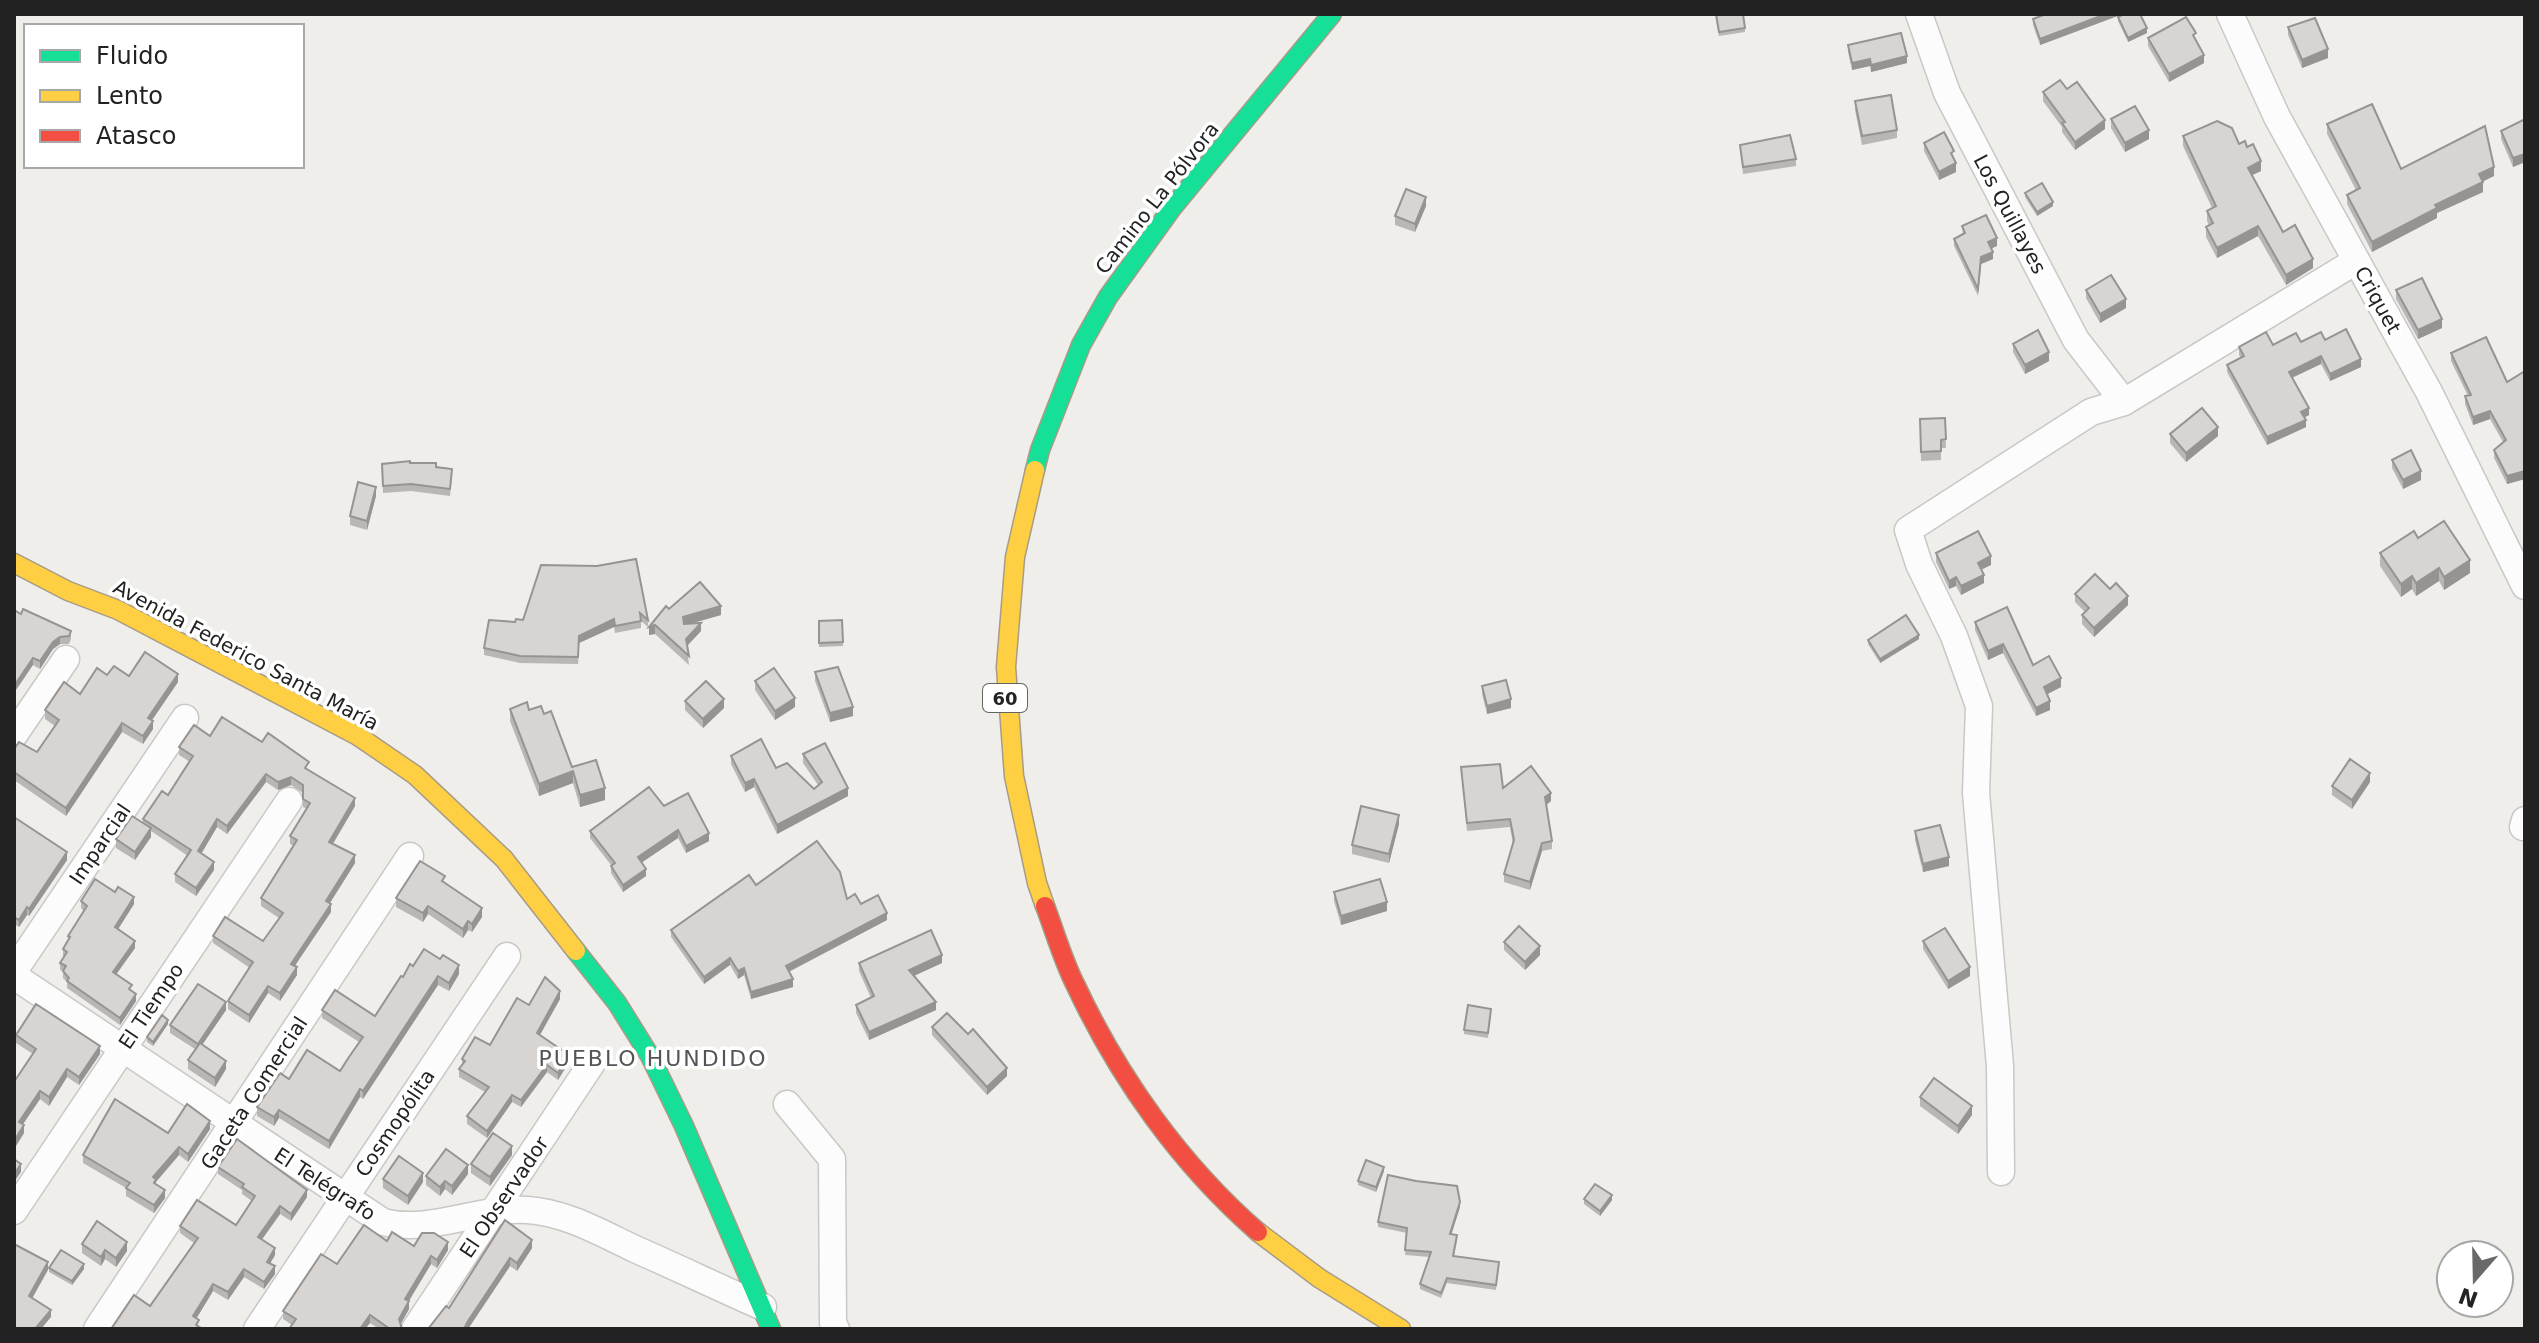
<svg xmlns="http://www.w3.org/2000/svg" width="2539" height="1343" font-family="'DejaVu Sans',sans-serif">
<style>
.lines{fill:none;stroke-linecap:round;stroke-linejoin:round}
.street-casing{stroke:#c9c8c7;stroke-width:29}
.fast-casing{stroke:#a79c86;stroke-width:21}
.slow-casing{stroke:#a79c86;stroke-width:21}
.jam-casing{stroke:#a79c86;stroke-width:21}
.street{stroke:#fdfcfc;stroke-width:26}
.fast{stroke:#16e098;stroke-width:18}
.slow{stroke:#ffcf43;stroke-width:18}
.jam{stroke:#f24e42;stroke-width:18}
.wall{fill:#b9b6b5}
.shaded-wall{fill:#969493}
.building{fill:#d7d4d2;stroke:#969493;stroke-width:2}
.labels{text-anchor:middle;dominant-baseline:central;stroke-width:7;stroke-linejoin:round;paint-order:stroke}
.shield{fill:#fff;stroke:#646464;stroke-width:2}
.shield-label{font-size:18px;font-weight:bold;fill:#222}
.street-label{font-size:20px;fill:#222;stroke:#fff}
.neighbourhood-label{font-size:22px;letter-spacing:2px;fill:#555;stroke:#fff}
</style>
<rect width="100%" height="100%" fill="#f0eeeb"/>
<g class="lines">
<g class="street-casing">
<g id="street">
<path d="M1919,14L1947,93L2076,340L2124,402"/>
<path d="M2230,14L2277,117L2429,392L2525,586"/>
<path d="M14,735L66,659"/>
<path d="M2523,827L2525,820"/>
<path d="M14,971L185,718"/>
<path d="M14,976L383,1222C431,1234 478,1207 527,1210C565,1212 601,1233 635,1249C678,1268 720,1288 763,1307"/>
<path d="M787,1104L832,1159L833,1323L836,1329"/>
<path d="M2001,1172L2000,1066L1976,793L1979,706L1954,636L1919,564L1908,530L2091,412L2124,402L2356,261"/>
<path d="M14,1211L289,801"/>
<path d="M97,1329L410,856"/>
<path d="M257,1329L507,956"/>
<path d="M415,1329L592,1063"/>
</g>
</g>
<g class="fast-casing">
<g id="fast">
<path d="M1035,470L1040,450L1081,345L1108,297L1172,208L1332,14"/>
<path d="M576,951L617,1003L650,1056L684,1126L771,1329"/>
</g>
</g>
<g class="slow-casing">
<g id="slow">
<path d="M1035,470L1015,557L1006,667L1014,776L1037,883L1045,906"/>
<path d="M14,563L68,591L118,610L358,736L415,775L504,859L576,951"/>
<path d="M1258,1232L1319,1278L1401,1329"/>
</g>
</g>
<g class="jam-casing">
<path id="jam" d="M1045,906C1055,932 1063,961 1076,986C1119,1078 1181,1165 1258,1232"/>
</g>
<use href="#street" class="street"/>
<use href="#fast" class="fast"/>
<use href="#slow" class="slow"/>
<use href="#jam" class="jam"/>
</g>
<g class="wall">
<path d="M1715,14L1745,28V32L1719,36Z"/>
<path d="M2123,14L2040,45L2033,25V19Z"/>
<path d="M2118,17L2147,33L2128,42L2118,21Z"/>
<path d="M2288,27L2328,58L2302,68L2288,35Z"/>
<path d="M2148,38L2196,41L2204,63L2169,82L2148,46Z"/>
<path d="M1848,45L1907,63L1871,72L1870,66L1852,70L1848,52Z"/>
<path d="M2067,89L2105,129L2075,150L2062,132V127L2043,101V92Z"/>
<path d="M1855,101L1897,130V138L1862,145L1855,110Z"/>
<path d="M2111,119L2149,139L2125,152L2111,128Z"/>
<path d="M2525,119V162L2513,167L2501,139V131Z"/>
<path d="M2327,124L2401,169L2494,176L2482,182L2483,192L2437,213V218L2372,252L2347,204V195L2356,190L2327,134Z"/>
<path d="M2183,136L2239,144L2261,171L2252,175L2283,232L2313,268L2286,285L2258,236L2217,258L2206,237V227L2209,225L2207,221V211L2212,208L2183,146Z"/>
<path d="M1924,143L1954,159L1956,172L1939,180L1924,151Z"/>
<path d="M1740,145L1796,159V166L1743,174Z"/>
<path d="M2025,193L2053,206L2037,216L2025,197Z"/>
<path d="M1426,206L1415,232L1395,225V216Z"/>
<path d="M1962,226L1997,246L1991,248L1993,259L1981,264L1978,296L1954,246V239L1963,235Z"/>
<path d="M2086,290L2126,308L2100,323L2086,298Z"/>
<path d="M2396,290L2442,328L2418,339L2396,299Z"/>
<path d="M2325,340L2361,367L2330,381L2321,364L2292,378L2309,415L2304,418L2306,427L2267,445L2227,372V365L2241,358L2239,355V347Z"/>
<path d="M2013,344L2049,361L2025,374L2013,352Z"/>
<path d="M2451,353L2507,382L2525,371V479L2507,484L2494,458V450L2503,442L2490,419L2473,425L2465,404V396H2468L2451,361Z"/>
<path d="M1945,418L1946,448H1941V460L1921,461L1920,419Z"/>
<path d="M2170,434L2218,436L2186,462L2170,443Z"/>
<path d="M2392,460L2421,480L2403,489L2392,468Z"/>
<path d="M410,463L436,467L452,476L450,496L411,491L383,493L382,464Z"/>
<path d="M376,496L367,530L350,525V516Z"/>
<path d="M1936,553L1991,565L1981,570L1984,583L1961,595L1956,586L1949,589L1936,562Z"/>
<path d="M2380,553L2470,573L2444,590L2439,581L2416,596L2412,589L2401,597L2380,566Z"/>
<path d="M597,566L648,620V627L641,621V628L615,633L614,627L579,643L578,664L520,663L484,655V648L515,622L523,620Z"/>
<path d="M2110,589L2128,605L2094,637L2082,624V615L2085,612L2075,602V594Z"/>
<path d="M669,609L721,615L691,623L701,631L687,646L689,665L655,634L649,635V627Z"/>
<path d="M21,614L71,631V639L69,644H60L53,649L40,669L33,665Z"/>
<path d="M842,620L843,646L819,647V621Z"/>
<path d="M1975,622L2033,665L2061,687L2047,694L2050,710L2036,716L2003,653L1988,660L1975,630Z"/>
<path d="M1919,639L1880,663L1868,644V640Z"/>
<path d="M815,672L853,716L830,722L815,681Z"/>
<path d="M107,675L129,676L178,682L152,720L153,729L143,744L122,732L66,816L14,780V749L37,752L55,726L45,719V710L80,694Z"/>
<path d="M755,681L795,707L775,720L755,690Z"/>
<path d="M1482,686L1511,708L1487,714L1482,694Z"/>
<path d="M685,701L724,708L703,728L685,710Z"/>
<path d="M510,709L529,710L544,714L572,767L605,800L580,807L573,783L539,796L510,721Z"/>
<path d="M210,736L262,742L309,770L308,771L355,806L333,844L355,863L330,903L331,912L295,966L297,975L280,1001L268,993L249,1023L228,1009V1001L250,968L213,943V936L263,941L279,918L261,906V898L294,846L290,844V836L307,809L303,807V793L291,785L278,790L266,782L227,834L217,827L201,854L214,870L196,896L175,882V874L188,856L151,831V837L135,860L116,848V839L143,823V819L168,795L190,762L179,755V747Z"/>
<path d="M803,754L848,796L777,834L754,787L745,792L731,764V756L776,768L814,789L818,785L803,763Z"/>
<path d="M1461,767L1503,788L1551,801L1546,805L1552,841V849L1542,851L1530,890L1504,882V874L1513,844L1510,827L1467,831Z"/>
<path d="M2370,782L2352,809L2332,795V786Z"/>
<path d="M664,806L709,841L686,853L678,838L642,862L646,876L623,892L611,873V865L590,838V831Z"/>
<path d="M14,817L67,860L29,916L27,915L19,927L14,924Z"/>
<path d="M1399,824L1389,863L1352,854V845Z"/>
<path d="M1915,831L1949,866L1923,872L1915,840Z"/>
<path d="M445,883L482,917L472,932L468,930L463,938L428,914L423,922L396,907V898Z"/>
<path d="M756,885L847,899L861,904L887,920L789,972L793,987L751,999L744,975L738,979L730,965L704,984L671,937V930Z"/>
<path d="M1334,892L1387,911L1341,925L1334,901Z"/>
<path d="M81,901L134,904L118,929L135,948L116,974L132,991L136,1001L120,1025L67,988V982L63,978V971L60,970V963L64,957L63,956V949L68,941V936L84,911L81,908Z"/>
<path d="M1923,941L1970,976L1948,989L1923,949Z"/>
<path d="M1504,942L1540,955L1525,970L1504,950Z"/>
<path d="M859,963H942L914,976L936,1010L869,1040L856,1013V1005L871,998L859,971Z"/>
<path d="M413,966L459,974L449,991L438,985L363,1099L360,1097L329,1149L279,1118L274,1126L257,1116V1107L289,1079L340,1071L359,1042L322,1018V1010L375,1016L403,977Z"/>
<path d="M560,999L540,1035L569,1062L558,1080L547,1072L521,1107L512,1102L487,1138L467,1124V1116L485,1092L459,1077V1069L462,1065V1059L490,1045L529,1005Z"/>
<path d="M226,1010L202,1045L226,1069L215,1087L188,1069V1060L195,1049L170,1033V1025Z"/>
<path d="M1491,1014L1488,1038L1464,1034V1030Z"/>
<path d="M168,1024L153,1046L147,1042V1037Z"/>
<path d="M932,1027L968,1034L1007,1076L987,1095L932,1035Z"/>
<path d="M16,1035L100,1054L79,1085L67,1077L49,1106L40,1099L23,1124L24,1133L14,1149L33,1054L16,1043Z"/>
<path d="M1920,1097L1972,1115L1958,1134L1920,1106Z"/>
<path d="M210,1129L188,1162L179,1155L156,1181V1184L165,1198L154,1213L126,1196V1188L83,1163V1155L168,1133Z"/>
<path d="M512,1155L490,1186L471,1173V1164Z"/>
<path d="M218,1167L307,1197L291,1221L280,1214L262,1239L275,1255L270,1263L275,1274L264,1289L244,1277L228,1300L213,1291L196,1319L199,1326L150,1306L194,1243L180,1233V1226L236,1225L252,1201L242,1194V1190L218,1174Z"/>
<path d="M1384,1171L1376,1192L1358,1185V1181Z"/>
<path d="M468,1174L452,1195L445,1189L440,1196L426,1185V1176Z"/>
<path d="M383,1179L423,1182L408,1205L383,1188Z"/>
<path d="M1584,1199L1612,1200L1600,1216L1584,1204Z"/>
<path d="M1460,1207L1451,1234L1457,1240L1454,1256L1499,1267L1496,1290L1447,1283L1441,1298L1420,1289V1284L1430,1257L1405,1255L1407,1233L1378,1227V1222Z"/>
<path d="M505,1220L532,1248L517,1271L510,1266L468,1329L449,1308Z"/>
<path d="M387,1241L414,1246L448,1250L437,1268L431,1264L409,1301V1309L400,1325L402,1329H379L370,1323L365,1329H289L292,1325L283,1319V1311L337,1264Z"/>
<path d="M82,1244L127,1251L116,1267L105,1259L101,1266L82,1253Z"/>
<path d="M49,1268L84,1269L72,1285L49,1272Z"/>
</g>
<g class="shaded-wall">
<path d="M2106,14H2123L2040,45V39Z"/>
<path d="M2147,28V33L2128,42V38Z"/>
<path d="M2328,49V58L2302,68V60Z"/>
<path d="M2204,55V63L2169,82V74Z"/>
<path d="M1907,56V63L1871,72V65Z"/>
<path d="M1870,59V66L1852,70V63Z"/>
<path d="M2105,120V129L2075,150V142Z"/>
<path d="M2149,130V139L2125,152V143Z"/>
<path d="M2525,154V162L2513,167V158Z"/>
<path d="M2261,161V171L2248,177V168Z"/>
<path d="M1956,163V172L1939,180V172Z"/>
<path d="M2494,167V176L2479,183V174Z"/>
<path d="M2483,182V192L2437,213V218L2372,252V242L2435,205Z"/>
<path d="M1426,197V206L1415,232V224Z"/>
<path d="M2053,202V206L2037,216V212Z"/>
<path d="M2258,226V236L2217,258V248Z"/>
<path d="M1997,238V246L1988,250V242Z"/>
<path d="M1993,252V259L1981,264L1978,296L1981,257Z"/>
<path d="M2313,259V268L2286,285V275Z"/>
<path d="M2126,299V308L2100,323V314Z"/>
<path d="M2442,319V328L2418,339V330Z"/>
<path d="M2049,352V361L2025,374V365Z"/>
<path d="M2321,356V364L2289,379V372Z"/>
<path d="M2361,359V367L2330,381V374Z"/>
<path d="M2309,408V415L2301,419V412Z"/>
<path d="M2490,411V419L2473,425V417Z"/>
<path d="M2306,420V427L2267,445V437Z"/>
<path d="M2218,427V436L2186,462V453Z"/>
<path d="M2421,471V480L2403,489V480Z"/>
<path d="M2525,471V479L2507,484V476Z"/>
<path d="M376,487V496L367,530V521Z"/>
<path d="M1991,556V565L1978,571V563Z"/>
<path d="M2470,560V573L2444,590V577Z"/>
<path d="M2439,568V581L2416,596V583Z"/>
<path d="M1984,575V583L1961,595V586Z"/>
<path d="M2412,576V589L2401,597V584Z"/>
<path d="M1956,577V586L1949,589V581Z"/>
<path d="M2128,596V605L2094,637V628Z"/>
<path d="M721,606V615L683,626V617Z"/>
<path d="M614,619V627L579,643L578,664L579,636Z"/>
<path d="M701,623V631L686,647V639Z"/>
<path d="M655,625V634L649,635V627Z"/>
<path d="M1919,635V639L1880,663V659Z"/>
<path d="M60,637V644L53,649L40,669V661L53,642Z"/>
<path d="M2003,644V653L1988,660V651Z"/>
<path d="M33,658V665L14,693V686Z"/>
<path d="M178,674V682L148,726V718Z"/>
<path d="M2061,678V687L2044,696V687Z"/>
<path d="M795,698V707L775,720V711Z"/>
<path d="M724,699V708L703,728V719Z"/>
<path d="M1511,699V708L1487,714V706Z"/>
<path d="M2050,701V710L2036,716V708Z"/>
<path d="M853,707V716L830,722V713Z"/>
<path d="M153,721V729L143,744V736Z"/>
<path d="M122,723V732L66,816V808Z"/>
<path d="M573,771V783L539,796V784Z"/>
<path d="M2370,773V782L2352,809V800Z"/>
<path d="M266,774V782L227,834V826Z"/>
<path d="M291,777V785L278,790V782Z"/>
<path d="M754,779V787L745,792V783Z"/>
<path d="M605,788V800L580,807V795Z"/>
<path d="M848,788V796L777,834V825Z"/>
<path d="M1551,793V801L1545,806V797Z"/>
<path d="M355,798V806L329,850V842Z"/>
<path d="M1399,815V824L1389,863V854Z"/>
<path d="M217,819V827L198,859V851Z"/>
<path d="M151,828V837L135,860V852Z"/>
<path d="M678,830V838L638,865V857Z"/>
<path d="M709,833V841L686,853V846Z"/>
<path d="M1542,843V851L1530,890V882Z"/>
<path d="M67,852V860L29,916V909Z"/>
<path d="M355,855V863L326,909V901Z"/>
<path d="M1949,857V866L1923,872V864Z"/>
<path d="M214,862V870L196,896V888Z"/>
<path d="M646,869V876L623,892V885Z"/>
<path d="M134,897V904L115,934V927Z"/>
<path d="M1387,902V911L1341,925V916Z"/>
<path d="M331,904V912L291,971V964Z"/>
<path d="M428,906V914L423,922V913Z"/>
<path d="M27,907V915L19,927V920Z"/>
<path d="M482,908V917L472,932V924Z"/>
<path d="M887,913V920L786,973V966Z"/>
<path d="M468,921V930L463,938V929Z"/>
<path d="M135,941V948L113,979V972Z"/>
<path d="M1540,946V955L1525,970V962Z"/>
<path d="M942,955V963L909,978V970Z"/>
<path d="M730,958V965L704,984V977Z"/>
<path d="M459,965V974L449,991V983Z"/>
<path d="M297,967V975L280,1001V993Z"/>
<path d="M1970,967V976L1948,989V981Z"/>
<path d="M744,968V975L738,979V971Z"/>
<path d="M438,976V985L363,1099V1091Z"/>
<path d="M793,979V987L751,999V992Z"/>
<path d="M268,986V993L249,1023V1015Z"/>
<path d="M560,991V999L537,1040V1033Z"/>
<path d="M136,994V1001L120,1025V1018Z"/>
<path d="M226,1002V1010L198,1051V1044Z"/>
<path d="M936,1002V1010L869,1040V1032Z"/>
<path d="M168,1020V1024L153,1046V1042Z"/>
<path d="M100,1046V1054L79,1085V1077Z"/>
<path d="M569,1055V1062L558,1080V1073Z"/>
<path d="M226,1061V1069L215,1087V1078Z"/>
<path d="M547,1065V1072L521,1107V1100Z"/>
<path d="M1007,1068V1076L987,1095V1087Z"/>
<path d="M67,1069V1077L49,1106V1097Z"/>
<path d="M360,1089V1097L329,1149V1141Z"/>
<path d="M40,1091V1099L19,1130V1122Z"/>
<path d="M512,1095V1102L487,1138V1131Z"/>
<path d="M1972,1106V1115L1958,1134V1126Z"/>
<path d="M279,1110V1118L274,1126V1117Z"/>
<path d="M210,1121V1129L188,1162V1154Z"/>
<path d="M24,1125V1133L14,1149V1141Z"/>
<path d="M512,1146V1155L490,1186V1177Z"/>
<path d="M179,1147V1155L156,1182V1187L153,1177Z"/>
<path d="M21,1164V1172L14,1182V1174Z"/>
<path d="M468,1165V1174L452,1195V1186Z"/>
<path d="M1384,1167V1171L1376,1192V1187Z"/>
<path d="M423,1173V1182L408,1205V1196Z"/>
<path d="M445,1181V1189L440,1196V1187Z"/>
<path d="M165,1190V1198L154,1213V1205Z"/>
<path d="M307,1190V1197L291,1221V1214Z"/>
<path d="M1612,1195V1200L1600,1216V1211Z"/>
<path d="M1460,1202V1207L1450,1239V1234Z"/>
<path d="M280,1206V1214L258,1245V1237Z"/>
<path d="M532,1240V1248L517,1271V1263Z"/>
<path d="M127,1242V1251L116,1267V1258Z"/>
<path d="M448,1242V1250L437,1268V1260Z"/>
<path d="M275,1248V1255L267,1269V1262Z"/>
<path d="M105,1250V1259L101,1266V1257Z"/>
<path d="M431,1256V1264L405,1307V1299Z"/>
<path d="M510,1258V1266L468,1329H464L468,1321Z"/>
<path d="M48,1262V1270L29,1304V1296Z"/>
<path d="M84,1264V1269L72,1285V1281Z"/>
<path d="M275,1266V1274L264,1289V1282Z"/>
<path d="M244,1269V1277L228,1300V1292Z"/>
<path d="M213,1284V1291L193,1324V1316Z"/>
<path d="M409,1301V1309L399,1327V1319Z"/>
<path d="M51,1310V1317L41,1329H35Z"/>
<path d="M370,1315V1323L365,1329H360Z"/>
</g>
<g class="building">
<path d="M1716,14H1743L1745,28L1719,32Z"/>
<path d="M2046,14H2106L2040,39L2033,19Z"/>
<path d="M2124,14H2140L2147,28L2128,38L2118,17Z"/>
<path d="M2186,17L2196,33L2193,35L2204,55L2169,74L2148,38Z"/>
<path d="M2315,18L2328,49L2302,60L2288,27Z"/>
<path d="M1901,33L1907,56L1871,65L1870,59L1852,63L1848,45Z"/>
<path d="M2060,80L2067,89L2077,82L2105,120L2075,142L2062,123L2065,122L2043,92Z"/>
<path d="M1891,95L1897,130L1862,136L1855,101Z"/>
<path d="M2372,104L2401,169L2485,126L2494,167L2479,174L2483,182L2435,205L2437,208L2372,242L2347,195L2360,188L2327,124Z"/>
<path d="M2135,106L2149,130L2125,143L2111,119Z"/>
<path d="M2525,119V154L2513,158L2501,131Z"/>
<path d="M2217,121L2232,128L2239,144L2245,141L2247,147L2253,144L2261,161L2248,168L2283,232L2295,225L2313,259L2286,275L2258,226L2217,248L2206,227L2213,223L2207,211L2216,206L2183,136Z"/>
<path d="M1944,132L1954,151L1951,153L1956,163L1939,172L1924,143Z"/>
<path d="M1790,135L1796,159L1743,167L1740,145Z"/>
<path d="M2042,183L2053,202L2037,212L2025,193Z"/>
<path d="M1406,189L1426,197L1415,224L1395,216Z"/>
<path d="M1986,215L1997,238L1988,242L1993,252L1981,257L1978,289L1954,239L1965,233L1962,226Z"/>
<path d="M2111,275L2126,299L2100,314L2086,290Z"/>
<path d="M2422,278L2442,319L2418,330L2396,290Z"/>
<path d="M2346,329L2361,359L2330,374L2321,356L2289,372L2309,408L2301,412L2306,420L2267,437L2227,365L2244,356L2239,347L2266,332L2273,345L2296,333L2301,342L2321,332L2325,340Z"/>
<path d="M2038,330L2049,352L2025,365L2013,344Z"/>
<path d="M2486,337L2507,382L2525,371V471L2507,476L2494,450L2506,440L2490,411L2473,417L2465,396L2471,395L2451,353Z"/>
<path d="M2202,408L2218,427L2186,453L2170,434Z"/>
<path d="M1945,418L1946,439L1941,440V451L1921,452L1920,419Z"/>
<path d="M2411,450L2421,471L2403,480L2392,460Z"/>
<path d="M410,461V463H436V467L452,469L450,489L411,484L383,486L382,464Z"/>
<path d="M358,482L376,487L367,521L350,516Z"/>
<path d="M2444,521L2470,560L2444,577L2439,568L2416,583L2412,576L2401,584L2380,553L2414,531L2418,538Z"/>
<path d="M1978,531L1991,556L1978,563L1984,575L1961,586L1956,577L1949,581L1936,553Z"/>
<path d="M636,559L648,620L640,613L641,621L615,626L614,619L579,636L578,657L520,656L484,648L489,620L515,622L516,619L523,620L541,565L597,566Z"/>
<path d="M2095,574L2110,589L2116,583L2128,596L2094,628L2082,615L2089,608L2075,594Z"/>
<path d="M700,582L721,606L683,617L684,624L701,623L686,639L689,656L655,625L649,627L666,606L669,609Z"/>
<path d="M2007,607L2033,665L2049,656L2061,678L2044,687L2050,701L2036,708L2003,644L1988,651L1975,622Z"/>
<path d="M23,609L71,631L69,636L60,637L53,642L40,661L33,658L14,686V610L21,614Z"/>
<path d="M1906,615L1919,635L1880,659L1868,640Z"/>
<path d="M842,620L843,642L819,643V621Z"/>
<path d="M145,652L178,674L148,718L153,721L143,736L122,723L66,808L14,772V749L19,742L37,752L59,720L45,710L64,682L80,694L97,668L107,675L114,666L129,676Z"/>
<path d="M838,667L853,707L830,713L815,672Z"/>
<path d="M774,668L795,698L775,711L755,681Z"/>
<path d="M1506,680L1511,699L1487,706L1482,686Z"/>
<path d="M706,681L724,699L703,719L685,701Z"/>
<path d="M527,702L529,710L541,706L544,714L551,711L572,767L596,760L605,788L580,795L573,771L539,784L510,709Z"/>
<path d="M222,717L262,742L268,733L309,762L305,768L355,798L329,842L355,855L326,901L331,904L291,964L297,967L280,993L268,986L249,1015L228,1001L253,962L213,936L225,917L263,941L283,913L261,898L297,840L290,836L310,803L303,799V785L291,777L278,782L266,774L227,826L217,819L198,851L214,862L196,888L175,874L191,850L143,819L162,791L168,795L193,756L179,747L194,725L210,736Z"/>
<path d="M761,739L776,768L787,763L814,789L822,782L803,754L825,743L848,788L777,825L754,779L745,783L731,756Z"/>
<path d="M2350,759L2370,773L2352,800L2332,786Z"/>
<path d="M1500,764L1503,788L1531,766L1551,793L1545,797L1552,841L1542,843L1530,882L1504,874L1514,840L1510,819L1467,823L1461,767Z"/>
<path d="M649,787L664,806L688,793L709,833L686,846L678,830L638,857L646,869L623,885L611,866L615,863L590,831Z"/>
<path d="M1361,806L1399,815L1389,854L1352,845Z"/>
<path d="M132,816L151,828L135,852L116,839Z"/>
<path d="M14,817L67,852L29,909L27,907L19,920L14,917Z"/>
<path d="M1940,825L1949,857L1923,864L1915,831Z"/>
<path d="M817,841L840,872L847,899L855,894L861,904L878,895L887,913L786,966L793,979L751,992L744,968L738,971L730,958L704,977L671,930L749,875L756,885Z"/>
<path d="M420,861L445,876L442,881L482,908L472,924L468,921L463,929L428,906L423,913L396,898Z"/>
<path d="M95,879L115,892L118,887L134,897L115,927L135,941L113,972L132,985L129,989L136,994L120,1018L67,981L69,978L63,971L66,966L60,963L67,952L63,949L70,937L68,936L87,906L81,901Z"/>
<path d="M1380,879L1387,902L1341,916L1334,892Z"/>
<path d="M1519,926L1540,946L1525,962L1504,942Z"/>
<path d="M1945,928L1970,967L1948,981L1923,941Z"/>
<path d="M931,930L942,955L909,970L936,1002L869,1032L856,1005L874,996L859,963Z"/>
<path d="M424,949L440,959L443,955L459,965L449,983L438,976L363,1091L360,1089L329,1141L279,1110L274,1117L257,1107L280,1073L289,1079L307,1050L340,1071L349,1057L363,1037L322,1010L335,990L375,1016L401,976L403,977L410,964L413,966Z"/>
<path d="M545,977L560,991L537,1033L569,1055L558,1073L547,1065L521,1100L512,1095L487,1131L467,1116L489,1087L459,1069L465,1061L462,1059L475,1037L490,1045L517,998L529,1005Z"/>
<path d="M198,984L226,1002L198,1044L170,1025Z"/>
<path d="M36,1004L100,1046L79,1077L67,1069L49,1097L40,1091L19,1122L24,1125L14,1141V1082L36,1049L16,1035Z"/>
<path d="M1468,1005L1491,1009L1488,1033L1464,1030Z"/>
<path d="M947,1013L968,1034L973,1029L1007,1068L987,1087L932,1027Z"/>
<path d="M162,1015L168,1020L153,1042L147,1037Z"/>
<path d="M200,1043L226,1061L215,1078L188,1060Z"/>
<path d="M1934,1078L1972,1106L1958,1126L1920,1097Z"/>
<path d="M115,1099L168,1133L187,1104L210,1121L188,1154L179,1147L153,1177L156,1179L154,1183L165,1190L154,1205L126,1188L130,1183L83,1155Z"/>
<path d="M493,1133L512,1146L490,1177L471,1164Z"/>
<path d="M237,1139L307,1190L291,1214L280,1206L258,1237L275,1248L267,1262L275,1266L264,1282L244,1269L228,1292L213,1284L193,1316L199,1320L196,1325L203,1329H111L134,1295L150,1306L198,1238L180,1226L197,1200L236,1225L255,1196L242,1187L244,1184L218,1167Z"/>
<path d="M446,1149L468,1165L452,1186L445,1181L440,1187L426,1176Z"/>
<path d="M399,1156L423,1173L408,1196L383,1179Z"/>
<path d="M14,1159L21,1164L14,1174Z"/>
<path d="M1366,1160L1384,1167L1376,1187L1358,1181Z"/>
<path d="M1388,1175L1416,1181L1457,1186L1460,1202L1450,1234L1457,1235L1453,1256L1499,1262L1496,1285L1447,1278L1441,1293L1420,1284L1431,1252L1405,1250L1407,1228L1378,1222Z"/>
<path d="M1595,1184L1612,1195L1600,1211L1584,1199Z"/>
<path d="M505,1220L532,1240L517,1263L510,1258L468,1321L464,1329H428L446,1306L449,1308Z"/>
<path d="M97,1221L127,1242L116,1258L105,1250L101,1257L82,1244Z"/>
<path d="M364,1225L387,1241L392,1232L414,1246L422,1233H434L448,1242L437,1260L431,1256L405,1299L409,1301L399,1319L402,1329H390L370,1315L360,1329H289L296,1319L283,1311L321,1254L337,1264Z"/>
<path d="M14,1244L48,1262L29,1296L51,1310L35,1329H14Z"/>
<path d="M61,1250L84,1264L72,1281L49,1268Z"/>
</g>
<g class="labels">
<rect class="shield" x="983" y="684" width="44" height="28" rx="6"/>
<g class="shield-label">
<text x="1005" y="698">60</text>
</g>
<g class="street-label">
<text transform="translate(1157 198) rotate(-52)">Camino La Pólvora</text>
<text transform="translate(2010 214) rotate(62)">Los Quillayes</text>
<text transform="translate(2378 300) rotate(61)">Criquet</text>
<text transform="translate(246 655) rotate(28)">Avenida Federico Santa María</text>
<text transform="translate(100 844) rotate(-56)">Imparcial</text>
<text transform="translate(151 1006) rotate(-56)">El Tiempo</text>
<text transform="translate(254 1093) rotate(-57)">Gaceta Comercial</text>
<text transform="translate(395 1123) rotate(-56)">Cosmopólita</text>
<text transform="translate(325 1184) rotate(33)">El Telégrafo</text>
<text transform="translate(504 1197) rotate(-56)">El Observador</text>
</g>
<g class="neighbourhood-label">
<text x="653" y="1058">PUEBLO HUNDIDO</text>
</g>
</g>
<rect width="2539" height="1343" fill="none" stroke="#222222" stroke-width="32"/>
<rect x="24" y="24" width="280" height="144" fill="#ffffff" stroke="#a7a7a7" stroke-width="2"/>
<rect x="40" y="50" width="40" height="12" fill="#16e098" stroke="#a7a7a7" stroke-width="2"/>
<text x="96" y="64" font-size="24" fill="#222222">Fluido</text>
<rect x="40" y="90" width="40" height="12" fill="#ffcf43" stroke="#a7a7a7" stroke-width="2"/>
<text x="96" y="104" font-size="24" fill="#222222">Lento</text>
<rect x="40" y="130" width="40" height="12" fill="#f24e42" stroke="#a7a7a7" stroke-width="2"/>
<text x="96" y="144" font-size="24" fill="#222222">Atasco</text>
<g transform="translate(2475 1279) rotate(200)"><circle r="38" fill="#ffffff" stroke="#a7a7a7" stroke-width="2"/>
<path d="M0-6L14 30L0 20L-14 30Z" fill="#6a6968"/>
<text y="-12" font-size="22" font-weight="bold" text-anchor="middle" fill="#222222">N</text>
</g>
</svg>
